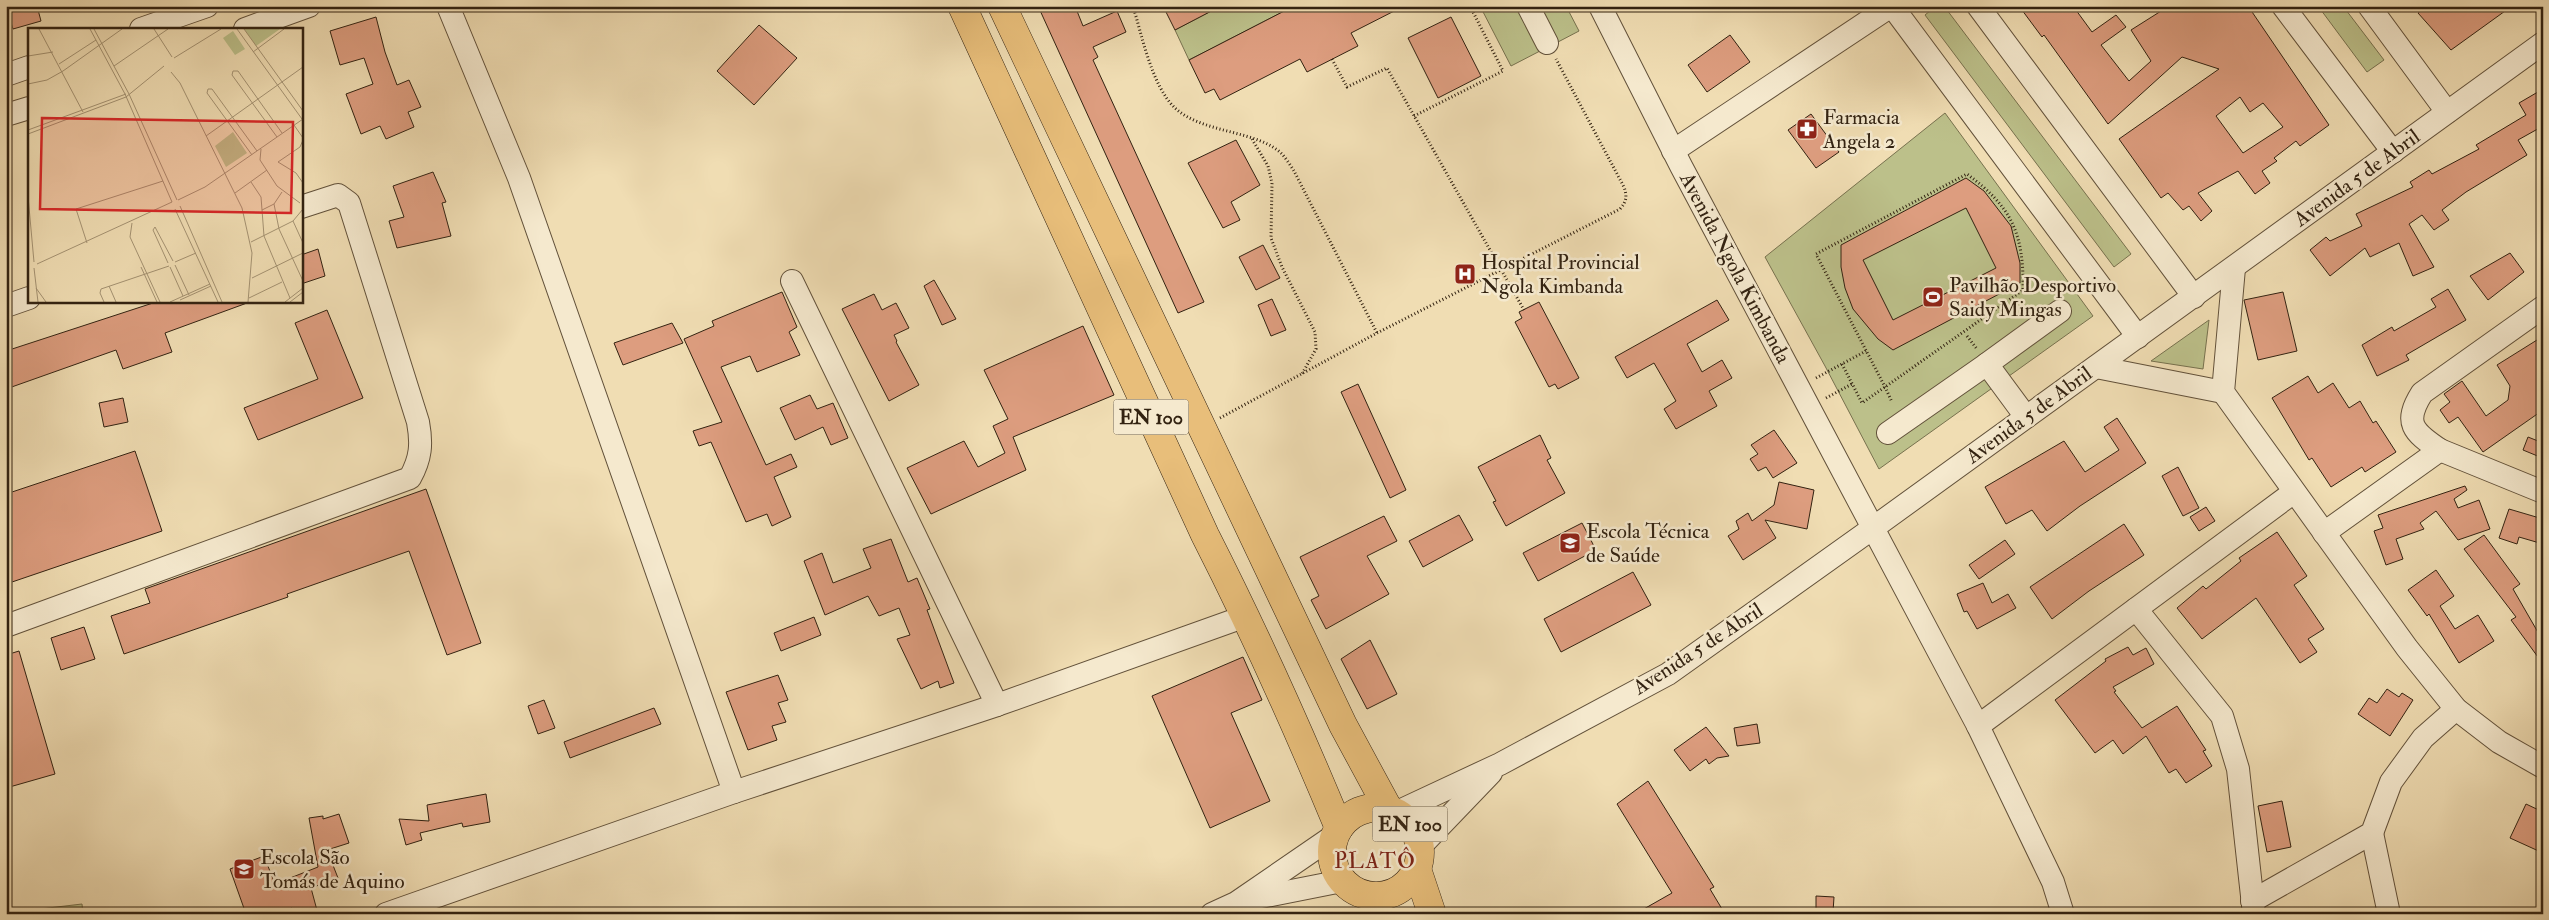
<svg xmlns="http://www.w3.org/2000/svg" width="2549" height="920" font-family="'IM FELL Double Pica',serif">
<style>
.green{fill:#bcc08a;stroke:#77714e}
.building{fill:#dd9d7f;stroke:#322211;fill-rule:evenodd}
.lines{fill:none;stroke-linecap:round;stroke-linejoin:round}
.minor-casing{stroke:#62513a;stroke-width:24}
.major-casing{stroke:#322211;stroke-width:29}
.path{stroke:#322211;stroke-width:3;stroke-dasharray:1 2.5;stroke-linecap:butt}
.minor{stroke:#f5e9ce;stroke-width:22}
.major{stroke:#e8be7a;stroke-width:28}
.labels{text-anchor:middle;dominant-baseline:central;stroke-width:5;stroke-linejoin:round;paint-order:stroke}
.shield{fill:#f5e9ce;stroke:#6c5e4a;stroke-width:1}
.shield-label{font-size:20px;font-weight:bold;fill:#322211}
.poi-label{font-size:21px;fill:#322211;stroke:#f5e9ce;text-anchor:start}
.street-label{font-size:21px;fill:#322211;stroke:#f5e9ce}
.neighbourhood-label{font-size:22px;letter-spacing:1px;fill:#7a1f14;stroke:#f5e9ce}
.inset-road{fill:none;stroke:#a49272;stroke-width:1}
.view{fill:#d62828;fill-opacity:0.15;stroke:#d62828;stroke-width:2.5}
.inset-edge{fill:none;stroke:#322211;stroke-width:2.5}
</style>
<rect width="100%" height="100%" fill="#f0ddb3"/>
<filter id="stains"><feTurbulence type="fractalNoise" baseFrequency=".004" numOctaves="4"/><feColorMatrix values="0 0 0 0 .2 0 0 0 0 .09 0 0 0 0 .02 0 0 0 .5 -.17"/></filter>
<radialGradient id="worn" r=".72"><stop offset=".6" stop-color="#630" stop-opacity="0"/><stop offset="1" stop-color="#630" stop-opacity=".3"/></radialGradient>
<g class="green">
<path d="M1221,6H1294L1189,60L1175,30Z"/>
<path d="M1480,6H1516L1540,51L1511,66Z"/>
<path d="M1540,6H1566L1579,31L1558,42Z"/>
<path d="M1936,6H1944L2131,254L2114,267L1925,15Z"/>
<path d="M2318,6H2343L2384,60L2367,72Z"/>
<path d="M1945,113L2093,316L1879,469L1825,366L1765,257Z"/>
<path d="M2209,320L2203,369L2151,361Z"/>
<path d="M82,904L83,914H6V913Z"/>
</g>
<g class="building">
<path d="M6,6H37L41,21L13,29Z"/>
<path d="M1038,6H1075L1083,26L1117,11L1126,32L1093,47L1098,57L1093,60L1204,302L1178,313Z"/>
<path d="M1163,6H1221L1175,30Z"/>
<path d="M1294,6H1404L1351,33L1358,46L1307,72L1300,59L1220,100L1214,89L1205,93L1189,60Z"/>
<path d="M2019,6H2073L2092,32L2116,15L2126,27L2101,45L2129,81L2151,61L2131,30L2169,6H2248L2329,125L2300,146L2296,141L2274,158L2277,161L2262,171L2270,183L2255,194L2238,171L2198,193L2212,211L2201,221L2189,206L2183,210L2168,193L2161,198L2119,139L2219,69L2182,57L2108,124L2044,35L2042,37ZM2240,97L2250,112L2263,103L2283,127L2243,153L2216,116Z"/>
<path d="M2427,6H2512L2451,50L2418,13Z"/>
<path d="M376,17L385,52L397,85L409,80L421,107L408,112L414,127L386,139L380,126L361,134L346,94L373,84L364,58L340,65L330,31Z"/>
<path d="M1451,17L1481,76L1438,98L1408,38Z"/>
<path d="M759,25L797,58L754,105L717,71Z"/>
<path d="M1730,35L1750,62L1707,92L1688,65Z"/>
<path d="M2543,89V126L2518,140L2527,155L2466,192L2442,210L2449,220L2434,230L2422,215L2409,224L2434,267L2413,276L2399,243L2370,257L2365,248L2330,276L2310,250L2326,237L2330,241L2362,226L2356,214L2413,187L2410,182L2429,170L2432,174L2479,149L2476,145L2526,115L2519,103Z"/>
<path d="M1811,114L1839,152L1816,168L1788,130Z"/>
<path d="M1236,140L1260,185L1231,202L1240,220L1223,228L1188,163Z"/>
<path d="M433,172L446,202L442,203L451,236L397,248L389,221L404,217L393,186Z"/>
<path d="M1966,178L1984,191L2011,226L2020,263V283L1893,350L1878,339L1853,309L1845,288L1841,267V245ZM1966,208L1996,268L1893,320L1863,260Z"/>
<path d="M1263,245L1280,278L1256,290L1239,257Z"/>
<path d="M318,249L325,276L301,284V255Z"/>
<path d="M2510,253L2524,272L2488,300L2470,276Z"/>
<path d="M934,280L956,319L942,325L924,286Z"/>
<path d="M2448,289L2466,320L2406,355L2409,360L2377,376L2362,345L2392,327L2394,331L2436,307L2431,299Z"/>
<path d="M782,292L797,327L789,332L800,355L757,372L750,356L721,367L766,465L791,454L797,467L774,477L791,517L772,526L767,514L746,522L711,442L699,446L693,431L722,422L684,339L714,326L712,321Z"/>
<path d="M2283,292L2297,351L2258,360L2244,300Z"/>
<path d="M874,294L882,310L896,303L909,328L894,335L897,341L896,342L919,385L889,401L842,309Z"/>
<path d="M1272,299L1286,330L1271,336L1258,305Z"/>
<path d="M1717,300L1729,320L1687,344L1702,372L1722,360L1732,378L1709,391L1717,406L1676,429L1664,409L1676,401L1654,363L1627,378L1615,357Z"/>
<path d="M159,301H247V303L165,333L172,352L123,369L116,350L6,389V351Z"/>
<path d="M1539,302L1579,378L1558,389L1555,384L1549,387L1515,322L1522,318L1519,312Z"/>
<path d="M327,310L363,398L258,440L244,408L318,379L295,323Z"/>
<path d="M672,323L683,343L623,365L614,343Z"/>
<path d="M1083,326L1114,395L1013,437L1026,470L931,514L907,468L964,441L978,467L1005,453L993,426L1008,419L984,370Z"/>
<path d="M2537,340L2543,349V410L2483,452L2458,417L2449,423L2440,410L2450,402L2444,394L2462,381L2486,416L2508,400L2510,386L2497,365Z"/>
<path d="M2308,376L2318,393L2333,383L2349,408L2360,401L2373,423L2376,421L2396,452L2365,472L2362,467L2331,487L2312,458L2309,460L2272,398Z"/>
<path d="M1358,384L1406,490L1390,498L1341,392Z"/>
<path d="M810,395L817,409L833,403L848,438L831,445L823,427L795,440L780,408Z"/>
<path d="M123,398L128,422L104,427L99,403Z"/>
<path d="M2117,418L2146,463L2080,506L2047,531L2032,510L2006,524L1985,487L2064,441L2085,472L2119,450L2104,427Z"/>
<path d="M1774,430L1797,463L1773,478L1766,467L1758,471L1750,459L1758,454L1751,445Z"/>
<path d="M1540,435L1551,458L1547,460L1565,493L1506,526L1493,502L1496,501L1478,467Z"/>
<path d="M2528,437L2543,443L2540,457L2523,450Z"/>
<path d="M135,451L162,531L12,582L6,565V494Z"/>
<path d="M2178,467L2199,508L2183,516L2162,476Z"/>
<path d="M1779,482L1814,490L1807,529L1765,520L1776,538L1743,560L1728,536L1739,529L1736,521L1748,513L1752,521L1774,505Z"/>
<path d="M2465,486L2467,490L2454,499L2458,508L2479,500L2490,529L2458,540L2436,511L2420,523L2424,529L2396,539L2403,559L2386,565L2374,531L2383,528L2378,515Z"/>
<path d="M426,489L481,643L447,655L409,551L287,594L288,597L124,654L111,616L150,603L145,589Z"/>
<path d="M2206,507L2215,521L2199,531L2190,517Z"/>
<path d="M2509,509L2543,519V544L2519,537L2517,544L2499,538Z"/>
<path d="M1459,515L1473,540L1423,567L1409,541Z"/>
<path d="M1384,516L1397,541L1367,556L1389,594L1326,629L1311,600L1319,596L1300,557Z"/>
<path d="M1582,523L1596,550L1538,581L1523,553Z"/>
<path d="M2124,524L2144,555L2089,591L2052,619L2030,587Z"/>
<path d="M2277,532L2307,576L2294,585L2324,629L2308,639L2317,652L2300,663L2256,598L2202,639L2177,608L2203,586L2206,589L2241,561L2239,558Z"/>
<path d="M2484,535L2520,584L2513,589L2543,641V664L2511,620L2516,617L2464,549Z"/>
<path d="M891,539L908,582L917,578L930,609L927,610L954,683L940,688L938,681L921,689L897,639L910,635L899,608L879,616L868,596L825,615L804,561L822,553L833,583L871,568L863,549Z"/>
<path d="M2005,540L2015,554L1979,579L1969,565Z"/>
<path d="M2436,570L2454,596L2440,606L2455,629L2478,615L2494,641L2459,663L2429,614L2427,616L2408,590Z"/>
<path d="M1633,572L1651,605L1561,652L1544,619Z"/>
<path d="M1983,583L1992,603L2008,594L2016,608L1977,629L1967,611L1964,612L1957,594Z"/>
<path d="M814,617L821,635L781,651L774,633Z"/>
<path d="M84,627L95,659L61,670L51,638Z"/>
<path d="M1370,640L1397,694L1367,709L1341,659Z"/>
<path d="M2128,647L2133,655L2146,648L2154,664L2113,687L2116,691L2114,692L2142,728L2177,706L2206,750L2203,751L2212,766L2186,783L2176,769L2169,773L2146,736L2123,754L2113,740L2095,753L2055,700L2106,661L2105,659Z"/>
<path d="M19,651L55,774L6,788V655Z"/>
<path d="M1243,657L1262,700L1231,713L1270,801L1210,828L1152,696Z"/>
<path d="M778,675L788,700L778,703L786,722L772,726L777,740L748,750L726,692Z"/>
<path d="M2387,689L2399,697L2402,693L2413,700L2390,736L2358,714L2369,698L2377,703Z"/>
<path d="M544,700L555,728L538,734L528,706Z"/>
<path d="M654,708L661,724L570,758L564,742Z"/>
<path d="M1757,724L1760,743L1737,746L1734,728Z"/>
<path d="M1706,727L1729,756L1717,758L1709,764L1706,759L1690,771L1674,750Z"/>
<path d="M1648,781L1714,887L1710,889L1725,914H1635L1672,893L1617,804Z"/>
<path d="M486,794L490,822L463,827L462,823L420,833L422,840L406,845L399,819L429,821L427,805Z"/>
<path d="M2282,801L2291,847L2267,852L2258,806Z"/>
<path d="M2526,804L2543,812V853L2510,838Z"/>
<path d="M339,814L349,843L327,850L338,878L311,888L318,914H294L292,908L277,914H246L230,869L264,856L275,884L318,867L309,818L323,816V819Z"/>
<path d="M1816,896L1834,897L1833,912H1816Z"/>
</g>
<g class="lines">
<g class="minor-casing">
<g id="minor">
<path d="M448,6L519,178L734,792"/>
<path d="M1528,6L1547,43"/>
<path d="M1600,6L1681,166L1978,726L2053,882L2063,914"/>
<path d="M1892,6L2138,337"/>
<path d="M1978,6L2194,297"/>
<path d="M2283,6L2393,152"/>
<path d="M2369,6L2447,112"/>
<path d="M141,29L207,6"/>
<path d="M245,29L309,6"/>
<path d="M6,75L29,67"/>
<path d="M6,115L29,108"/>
<path d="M1673,151L1891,6"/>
<path d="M2234,268L2223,392L2407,648L2456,709L2499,742L2543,767"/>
<path d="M792,281L997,705"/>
<path d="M6,306L29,298"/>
<path d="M2543,307L2422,393C2403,423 2413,432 2440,450L2543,492"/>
<path d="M1987,364L2060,311"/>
<path d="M2096,367L2223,392"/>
<path d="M1888,433L1987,364L2026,417"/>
<path d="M2324,533L2440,450"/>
<path d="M2136,609L2222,716L2238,769L2254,914"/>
<path d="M6,626L410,478C421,458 422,444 418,422L349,203L338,195L301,207"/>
<path d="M1978,726L2294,492"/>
<path d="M1395,813L1500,764L1668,674L1873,528L2543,43"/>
<path d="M2372,833L2389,914"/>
<path d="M1420,847L1491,773"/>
<path d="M1246,900L1342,881"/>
<path d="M2252,901L2372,833L2391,782L2423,738L2456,709"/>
<path d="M386,914L734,792L997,705L1246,616"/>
<path d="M1212,914L1236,903L1335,835"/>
</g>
</g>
<g class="major-casing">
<g id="major">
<path d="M962,6L1205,535C1254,631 1298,729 1339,828"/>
<path d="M1002,6L1343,725L1389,810"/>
<circle cx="1376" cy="852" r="44"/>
<path d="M1417,869L1432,914"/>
</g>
</g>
<g class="path">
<path d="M1133,6C1142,36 1152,86 1175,108C1203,134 1259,130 1283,155C1287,160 1291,166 1294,171L1377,333"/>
<path d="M1332,59L1347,87L1387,68L1524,310"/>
<path d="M1414,116L1503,71L1470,6"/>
<path d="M1252,139L1268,166L1272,183L1271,238L1282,267L1315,332L1316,349L1302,374"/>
<path d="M1967,336L1977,349"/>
<path d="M1842,364L1862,403L1885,387L2023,290C2024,234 2012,207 1967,174L1816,254L1885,387L1892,402"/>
<path d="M1816,378L1866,351"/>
<path d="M1826,398L1852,384"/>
<path d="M1220,418L1377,333L1620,209C1627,201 1627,196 1624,187L1556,59"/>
</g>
<use href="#minor" class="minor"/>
<use href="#major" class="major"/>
</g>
<defs>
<g id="pharmacy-square" transform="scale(1.125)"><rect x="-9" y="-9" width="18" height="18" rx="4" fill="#8f2418" stroke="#f5e9ce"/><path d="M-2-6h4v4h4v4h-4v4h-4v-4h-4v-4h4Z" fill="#fff"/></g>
<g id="hospital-square" transform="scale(1.125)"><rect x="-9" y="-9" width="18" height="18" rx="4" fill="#8f2418" stroke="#f5e9ce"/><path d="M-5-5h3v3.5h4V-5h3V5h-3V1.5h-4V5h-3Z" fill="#fff"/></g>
<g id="stadium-square" transform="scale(1.125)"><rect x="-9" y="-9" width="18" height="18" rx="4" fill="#8f2418" stroke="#f5e9ce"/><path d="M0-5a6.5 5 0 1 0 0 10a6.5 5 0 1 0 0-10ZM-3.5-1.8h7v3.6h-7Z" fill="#fff"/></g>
<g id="school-square" transform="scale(1.125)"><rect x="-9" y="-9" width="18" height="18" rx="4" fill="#8f2418" stroke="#f5e9ce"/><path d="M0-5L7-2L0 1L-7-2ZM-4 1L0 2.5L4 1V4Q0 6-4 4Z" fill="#fff"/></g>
</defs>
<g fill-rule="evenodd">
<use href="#pharmacy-square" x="1807" y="129"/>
<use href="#hospital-square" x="1465" y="274"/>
<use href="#stadium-square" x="1933" y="297"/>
<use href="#school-square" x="1570" y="543"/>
<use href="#school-square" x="244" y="869"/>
</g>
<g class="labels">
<g class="shield">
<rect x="1113.5" y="399.5" width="75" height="35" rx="4"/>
<rect x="1372.5" y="806.5" width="75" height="35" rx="4"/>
</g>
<g class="shield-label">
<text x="1151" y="417">EN 100</text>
<text x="1410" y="824">EN 100</text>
</g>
<g class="poi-label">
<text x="1823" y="117">Farmacia<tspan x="1823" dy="24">Angela 2</tspan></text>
<text x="1481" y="262">Hospital Provincial<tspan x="1481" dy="24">Ngola Kimbanda</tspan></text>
<text x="1949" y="285">Pavilhão Desportivo<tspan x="1949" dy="24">Saidy Mingas</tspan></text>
<text x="1586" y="531">Escola Técnica<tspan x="1586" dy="24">de Saúde</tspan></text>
<text x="260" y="857">Escola São<tspan x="260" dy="24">Tomás de Aquino</tspan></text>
</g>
<g class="street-label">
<text transform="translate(2357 178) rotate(-36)">Avenida 5 de Abril</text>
<text transform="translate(1735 268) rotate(62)">Avenida Ngola Kimbanda</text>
<text transform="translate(2029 415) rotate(-36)">Avenida 5 de Abril</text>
<text transform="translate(1698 649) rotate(-33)">Avenida 5 de Abril</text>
</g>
<g class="neighbourhood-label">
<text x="1375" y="861">PLATÔ</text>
</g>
</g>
<g transform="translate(28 28)">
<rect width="275" height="275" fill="#f0ddb3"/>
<path d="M216,1H252L228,18ZM205,3L217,21L207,27L195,10ZM205,104L219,125L198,139L187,118Z" fill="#bcc08a"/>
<path class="inset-road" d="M11,1L55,84M62,1L97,66L144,174M66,1L101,66L149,172M126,1L144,29M209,1L274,91M216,1L275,83M225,24L256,1M0,28L25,24M146,30L193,1M31,36L68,12M86,38L140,1M143,44L152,55L214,180L224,225L220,274M0,56L19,52L35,43L94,1M266,97L275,110M0,102L98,66M0,106L98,69L136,38M178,108L275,39M249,109L204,47L205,43H210L254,105M275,112L272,119L250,134L268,145L275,155M233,121L232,132L249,158L272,175M224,127L179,65L180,61H184L229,123M223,154L233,169L236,208L262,270M207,165L239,142M0,168L6,234M150,172L177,159L275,91M246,176L251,201L275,253M152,178L194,274M147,181L190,274M234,182L246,176L254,164M265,193L275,215M104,195L102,209L132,274M223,214L265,193L275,181M59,215L48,181L135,153M147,234L168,225M140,235L125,202L127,199L145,233M9,236L144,174M147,237L161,267M113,239L129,274M142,239L155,268M6,240L10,274M224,250L275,225M81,258L88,274M8,260L18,274M221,270L254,254M152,272L183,258M76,274L72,265L73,261L141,238M142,274L182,256M257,274L275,260M262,274L275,264"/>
<path class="view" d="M14,90L265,94L263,185L12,181Z"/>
<rect width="275" height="275" class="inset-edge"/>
</g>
<rect width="2549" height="920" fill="none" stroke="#f0ddb3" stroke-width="25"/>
<rect x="8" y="8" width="2534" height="905" fill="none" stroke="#322211" stroke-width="2.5"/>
<rect x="12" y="12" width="2524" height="895" fill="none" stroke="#322211"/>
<rect width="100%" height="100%" filter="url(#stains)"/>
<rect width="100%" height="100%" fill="url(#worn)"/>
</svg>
